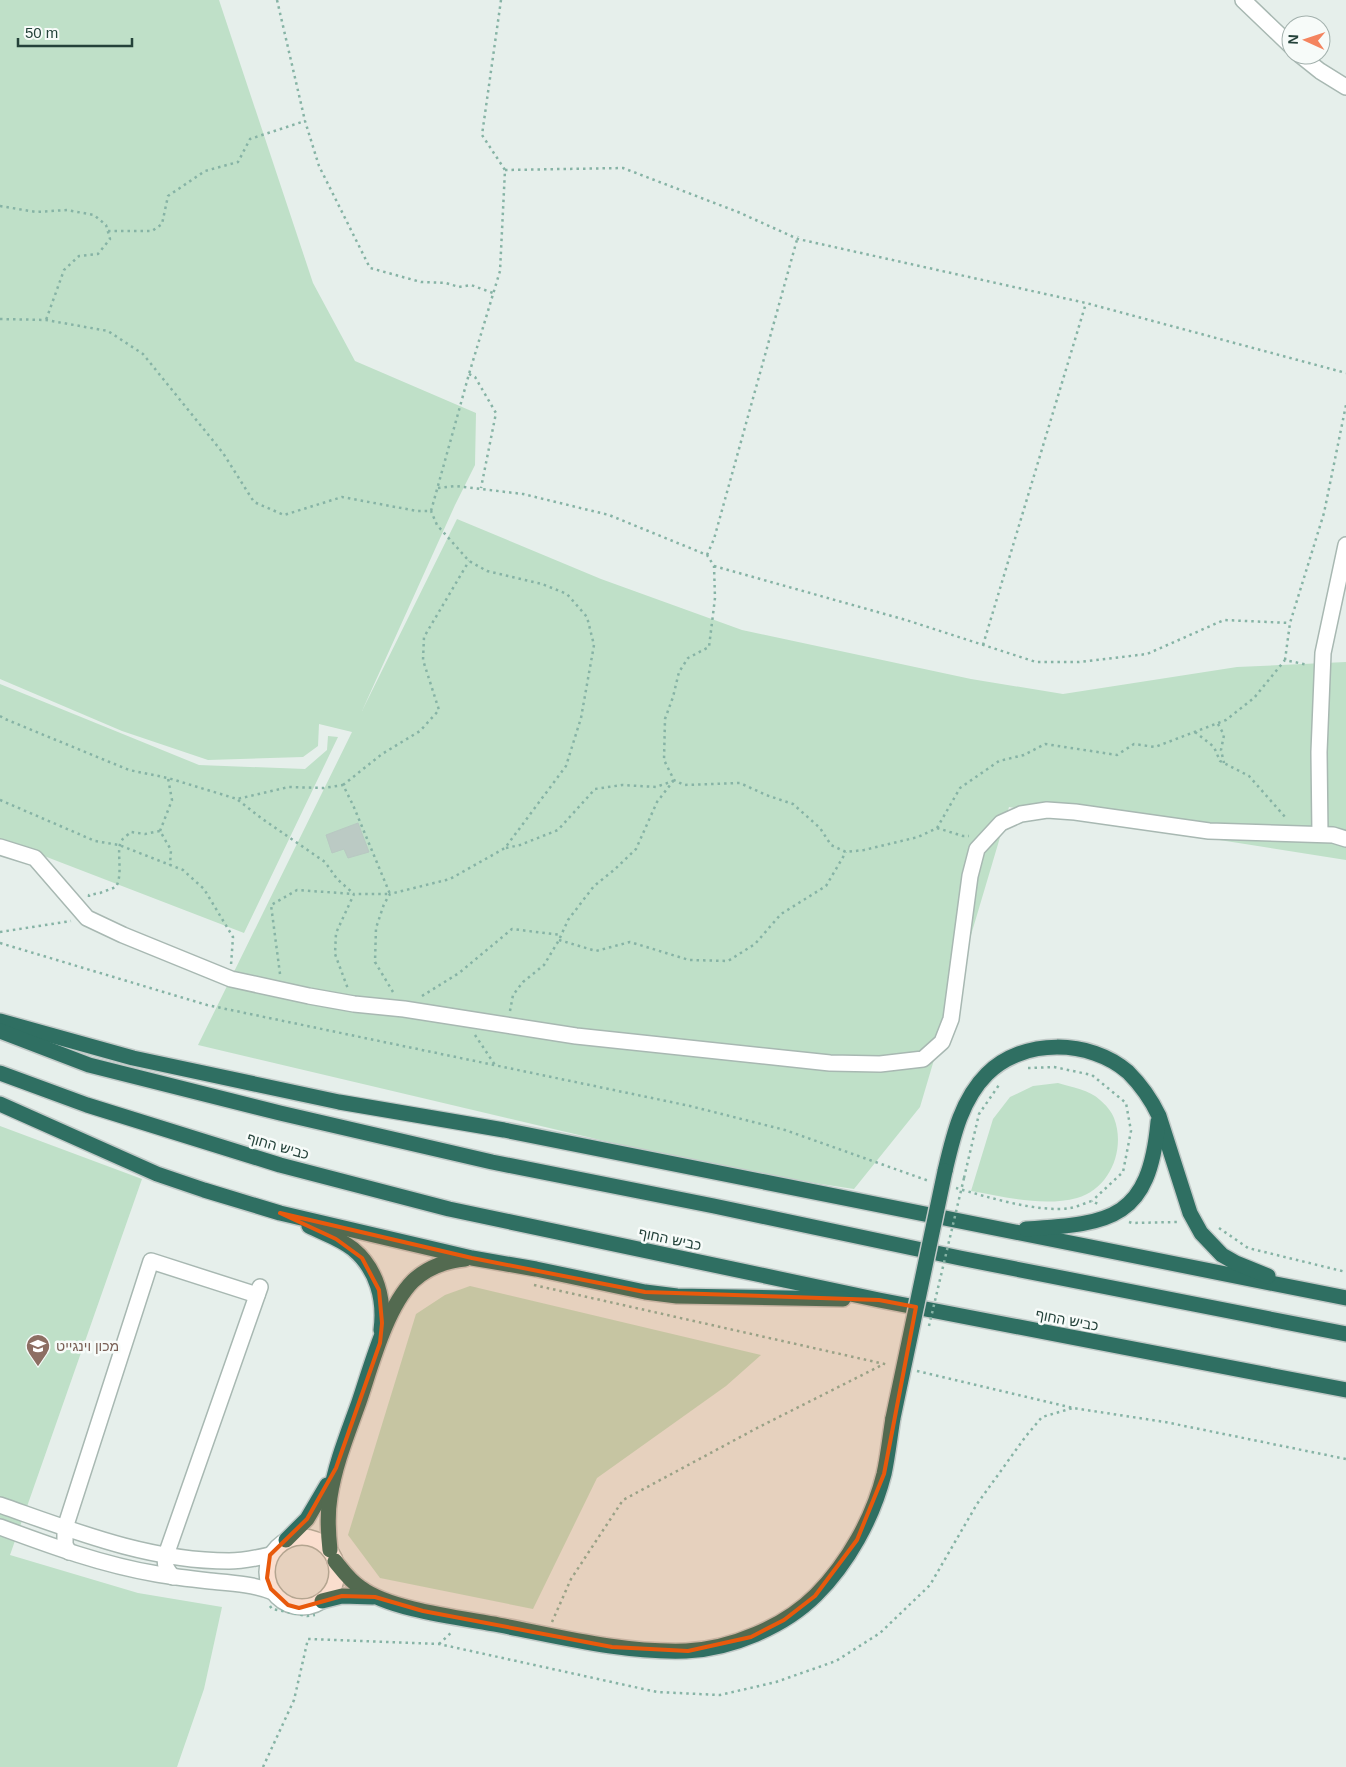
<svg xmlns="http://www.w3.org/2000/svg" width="1346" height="1767" font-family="Arial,Heebo,sans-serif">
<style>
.green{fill:#bfe0c8}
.building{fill:#bbcac4;stroke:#b8c9c2}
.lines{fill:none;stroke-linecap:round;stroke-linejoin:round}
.minor-casing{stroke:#a8b8b2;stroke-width:18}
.highway-casing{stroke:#c2cac8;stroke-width:18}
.path{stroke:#86b3a5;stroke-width:2.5;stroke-dasharray:2.5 4;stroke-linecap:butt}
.minor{stroke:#fff;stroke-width:15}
.highway{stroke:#2f6f62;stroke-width:15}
.highway-bridge-casing{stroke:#c2cac8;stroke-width:18;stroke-linecap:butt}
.path-bridge{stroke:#86b3a5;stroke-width:2.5;stroke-dasharray:2.5 4;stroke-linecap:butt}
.highway-bridge{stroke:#2f6f62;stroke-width:15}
.marked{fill:#e8590c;fill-opacity:0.2;stroke:#e8590c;stroke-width:4;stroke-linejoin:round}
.labels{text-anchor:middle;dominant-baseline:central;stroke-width:5;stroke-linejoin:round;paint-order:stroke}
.street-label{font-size:14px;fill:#24423a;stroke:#f7fbf9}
.education-label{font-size:14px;fill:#785e54;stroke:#f7fbf9;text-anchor:start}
</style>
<rect width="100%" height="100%" fill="#e6efeb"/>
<g class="green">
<path d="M0,0H219L313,283L355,361L476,413L475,465L455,505L362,711L457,519L601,579L742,630L971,679L1063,694L1237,667L1346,662V860L1009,807L920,1107L854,1189L723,1169L198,1045L352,732L319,724L318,746L303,757L208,760L122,731L0,679Z"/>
<path d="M0,684L199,765L305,769L327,750L328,736L338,737L244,933L0,839Z"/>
<path d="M1058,1083C1071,1087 1090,1090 1100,1100C1105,1104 1112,1112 1114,1118C1126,1149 1110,1189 1077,1198C1043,1207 1005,1197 971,1191L993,1119L1010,1097L1033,1086Z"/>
<path d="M0,1126L142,1179L10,1555L138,1593L222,1607L204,1689L177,1767H0Z"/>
<path d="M470,1286L761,1355L726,1386L597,1478L533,1609L380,1578L348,1535L416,1314L445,1295Z"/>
</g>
<path class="building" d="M358,823L369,852L348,858L344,849L332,853L326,835Z"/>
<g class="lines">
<g class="minor-casing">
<g id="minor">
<path d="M1243,0L1291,46"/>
<path d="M1300,55L1320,71L1346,87"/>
<path d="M1320,834L1319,752L1323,653L1346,545"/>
<path d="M0,847L35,858L87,918L123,935L231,979L309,996L354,1004L404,1009L576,1036L830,1063L880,1064L923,1059L942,1042L951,1019L970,876L977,849L1001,823L1021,814L1047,810L1075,812L1209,831L1333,835L1346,839"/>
<path d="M0,1505C74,1531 149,1561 229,1561C243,1561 257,1558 270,1555"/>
<path d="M0,1527C51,1546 103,1565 157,1574C174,1577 192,1579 210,1581C232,1583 253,1584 273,1592"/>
<circle cx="302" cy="1572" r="35"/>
<path d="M69,1552L65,1545V1528L151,1261L257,1295"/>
<path d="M173,1577C166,1569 164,1565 166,1555L260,1287"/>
</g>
</g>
<g class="highway-casing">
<g id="highway">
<path d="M0,1021L133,1058L339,1102L504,1130L1346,1298"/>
<path d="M0,1031L89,1065L280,1113L492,1162L714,1206L960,1258L1346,1334"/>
<path d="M0,1073L87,1105L280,1165L449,1209L879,1300L1346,1390"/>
<path d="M0,1104L157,1174L204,1190L280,1213L472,1258L536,1269L645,1292L677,1296L843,1299"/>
<path d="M945,1171C953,1137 961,1100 987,1074C1023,1038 1090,1039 1128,1072C1141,1085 1151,1099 1159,1116L1190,1213L1201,1233L1222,1255L1236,1263L1268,1276"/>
<path d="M309,1226C323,1233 341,1239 353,1249C377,1269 385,1300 381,1330"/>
<path d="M1026,1229C1113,1224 1149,1218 1158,1122"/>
<path d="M286,1540L307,1519L327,1485"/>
<path d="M330,1550C328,1532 327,1515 330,1497C335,1464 348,1433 359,1402C371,1367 386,1308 413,1281C428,1267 445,1261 465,1259"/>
<path d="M335,1561C343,1571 350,1581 361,1588C390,1610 462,1618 499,1625C561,1637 623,1653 686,1651C731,1649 784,1627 816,1595C848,1563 873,1518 884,1474C888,1456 890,1436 893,1418"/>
<path d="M322,1601L342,1596L373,1597"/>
</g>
</g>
<g class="path">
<path d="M277,0L305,121L319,166L370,268L421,282L446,283L459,287L471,285L493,293"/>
<path d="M505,170L623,168L738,212L798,239L1086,303L1346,373"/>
<path d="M0,206L36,212L67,210L94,215L106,225L110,239L98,254L79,256L64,270L46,320"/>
<path d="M108,231H152L162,224L168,196L205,171L238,162L250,139L305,121"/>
<path d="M0,319L46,320L108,331L143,354L223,453L254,502L284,515L342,497L417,511H431L469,374L500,271L505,170L482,135L501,0"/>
<path d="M469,374L475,377L496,413L481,488"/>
<path d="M438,488L455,486L523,494L609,515L707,555L714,566L715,598L709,647L688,658L679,672L673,697L665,719L664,760L674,780L684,785L740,783L766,795L793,804L820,828L831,845L846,852L864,850L918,837L937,828L960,788L999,761L1024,755L1045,744L1117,755L1134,744L1155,747L1226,720L1254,698L1285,660L1308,665"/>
<path d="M707,555L714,539L798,236"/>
<path d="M714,566L906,620L1036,662H1079L1147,654L1224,620L1290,623"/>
<path d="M983,645L1086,303"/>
<path d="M1285,660L1290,623L1324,513L1346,405"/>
<path d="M0,716L5,719L129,770L168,778L237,799L289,787L324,788L343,785L353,805L390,894H354L336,933L335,954L348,989"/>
<path d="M1218,724L1224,735L1221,750L1224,763"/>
<path d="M1195,732L1214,747L1220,761L1249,776L1286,818"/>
<path d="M343,785L382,754L420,731L439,710L423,660L424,637L469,561"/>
<path d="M0,800L95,841L119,845L183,870L204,889L233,937L231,965"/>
<path d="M238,800L261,818L325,862L337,879L353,893"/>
<path d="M937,828L963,836H969"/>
<path d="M160,831L172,800L168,778"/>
<path d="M506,848L520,845L558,830L595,789L622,785L656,787L673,781"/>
<path d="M89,897V895L100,893L116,887C124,872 115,849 122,840C124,837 129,834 131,832L145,834L160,831L171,850L170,865"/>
<path d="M0,932L71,921"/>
<path d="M559,940L596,951L630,942L689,960L728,961L755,944L781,914L826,886L846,852"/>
<path d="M0,943L207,1005L690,1106L785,1130L929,1181"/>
<path d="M280,974L271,905L297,890L354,894"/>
<path d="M393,992L375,962L376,928L384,904L390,894L450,879L505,848L566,766L581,718L594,645L587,617L567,594L542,584L487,571L469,561L437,525L431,511"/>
<path d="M422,996L459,973L512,929L561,935"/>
<path d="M510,1011L513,995L523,982L544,965L559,940L568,920L594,886L614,870L636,849L657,802L674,780"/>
<path d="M475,1035L495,1065"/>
<path d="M1028,1068L1054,1067L1092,1075L1126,1103L1131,1131L1123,1172L1092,1201"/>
<path d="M964,1178L979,1114L999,1085"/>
<path d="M956,1188C987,1197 1039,1213 1070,1208C1077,1207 1085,1203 1092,1201L1098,1204"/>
<path d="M1129,1222L1132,1223L1178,1222"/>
<path d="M1219,1228L1248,1248L1346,1272"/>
<path d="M534,1285L889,1365"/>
<path d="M917,1371L1073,1408L1165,1422L1346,1459"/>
<path d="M270,1606L272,1609L307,1616L315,1615"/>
<path d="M552,1622L571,1579L623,1500L759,1427L884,1364"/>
<path d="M439,1644L453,1631"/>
<path d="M263,1767L294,1700L308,1639L439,1644L657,1692L720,1695L776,1682L836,1661L880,1633L930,1585L977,1504L1026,1436L1042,1417L1073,1408"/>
</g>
<use href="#minor" class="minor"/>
<use href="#highway" class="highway"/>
<g class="highway-bridge-casing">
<path id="highway-bridge" d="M893,1418L945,1171"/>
</g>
<path class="path-bridge" d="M929,1326L964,1178"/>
<use href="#highway-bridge" class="highway-bridge"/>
</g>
<path class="marked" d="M280,1213L472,1258L645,1292L879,1300L916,1307L884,1474L857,1540L815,1596L784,1620L751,1637L688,1651L612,1647L423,1611L375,1597L342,1596L299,1608L288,1605L271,1589L267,1578L270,1555L307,1519L336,1468L380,1343L382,1323L379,1290L362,1258L336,1239Z"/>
<defs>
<g id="university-pin" transform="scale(1.25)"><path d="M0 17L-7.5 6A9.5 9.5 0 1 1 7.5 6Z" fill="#8d6e63" stroke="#f7fbf9"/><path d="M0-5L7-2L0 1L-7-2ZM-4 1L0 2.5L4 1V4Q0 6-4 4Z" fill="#fff"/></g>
</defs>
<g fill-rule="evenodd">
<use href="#university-pin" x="38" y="1346"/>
</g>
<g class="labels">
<g class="street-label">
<text transform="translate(278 1146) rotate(16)">כביש החוף</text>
<text transform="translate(670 1239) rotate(12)">כביש החוף</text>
<text transform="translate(1067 1320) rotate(11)">כביש החוף</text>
</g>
<g class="education-label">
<text x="56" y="1346">מכון וינגייט</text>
</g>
</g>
<g transform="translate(1306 40) rotate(273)"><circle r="24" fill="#f7fbf9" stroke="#a3b1ad"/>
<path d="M0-4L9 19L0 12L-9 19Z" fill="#f4845f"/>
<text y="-8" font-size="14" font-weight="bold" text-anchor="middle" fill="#24423a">N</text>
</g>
<path d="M18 38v8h114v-8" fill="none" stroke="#24423a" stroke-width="2.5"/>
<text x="25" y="38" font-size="15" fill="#24423a" stroke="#f7fbf9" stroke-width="4" paint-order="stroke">50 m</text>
</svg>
